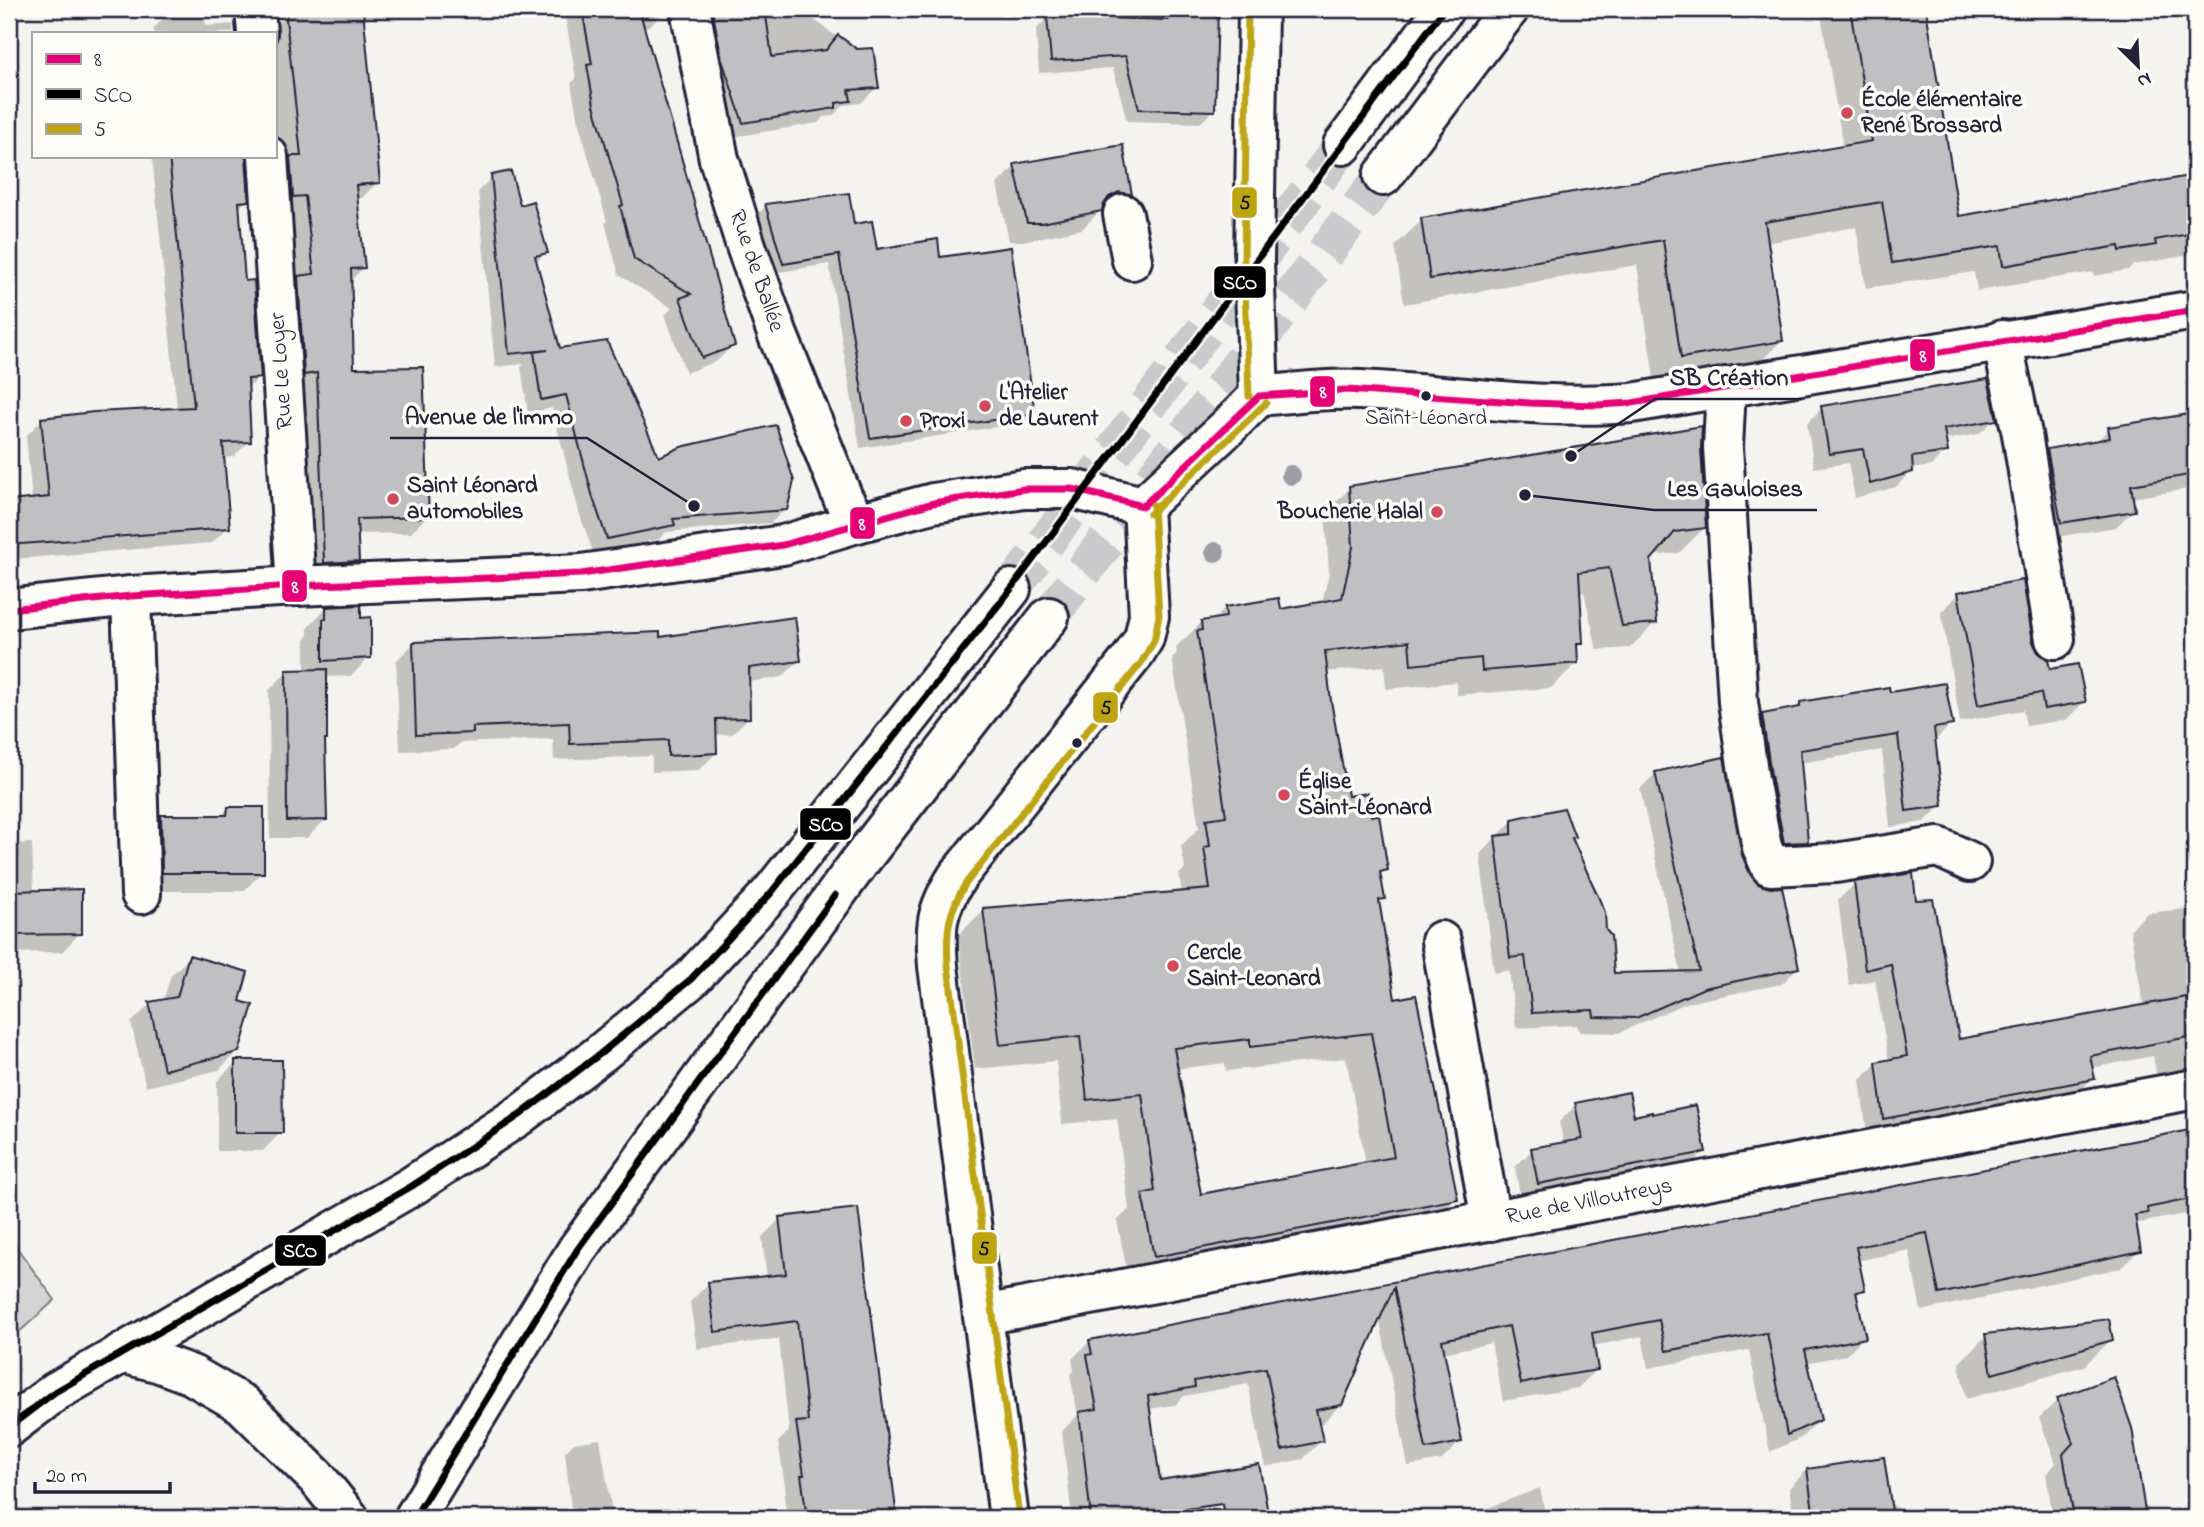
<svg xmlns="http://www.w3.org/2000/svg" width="2204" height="1527" font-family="'Indie Flower',sans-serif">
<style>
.green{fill:#d5d4d5;stroke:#7c7b88;stroke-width:2}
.shadow{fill:#0003;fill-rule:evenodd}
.building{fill:#c0bfc2;stroke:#22223b;stroke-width:2;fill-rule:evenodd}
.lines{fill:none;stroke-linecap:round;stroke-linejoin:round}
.major-tunnel{stroke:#cac9cb;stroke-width:38;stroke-dasharray:38 19;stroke-linecap:butt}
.highway-tunnel{stroke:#cac9cb;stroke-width:38;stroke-dasharray:38 19;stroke-linecap:butt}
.minor-casing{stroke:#22223b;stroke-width:44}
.major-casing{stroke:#22223b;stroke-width:44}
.highway-casing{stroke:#22223b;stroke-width:44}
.minor{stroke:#fdfcf7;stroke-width:38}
.major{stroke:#fdfcf7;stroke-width:38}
.highway{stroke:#fdfcf7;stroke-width:38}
.bus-1-casing{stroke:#fdfcf7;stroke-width:12}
.bus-2-casing{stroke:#fdfcf7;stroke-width:12}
.bus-3-casing{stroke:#fdfcf7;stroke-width:12}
.bus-1{stroke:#e50076;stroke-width:7}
.bus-2{stroke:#000;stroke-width:7}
.bus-3{stroke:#bda512;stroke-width:7}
.tree{fill:#9e9da5}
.poi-dot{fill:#d1495b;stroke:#fdfcf7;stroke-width:2.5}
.bus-dot{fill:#22223b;stroke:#fdfcf7;stroke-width:2.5}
.labels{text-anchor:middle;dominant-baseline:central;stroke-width:7;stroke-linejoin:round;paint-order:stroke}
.bus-label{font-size:21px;fill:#22223b;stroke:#fdfcf7}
.poi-label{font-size:23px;font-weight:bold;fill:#22223b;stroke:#fdfcf7;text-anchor:start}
.street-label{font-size:23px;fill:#22223b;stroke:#fdfcf7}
.leader{fill:none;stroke:#22223b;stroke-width:2.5}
.callout-dot{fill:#22223b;stroke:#fdfcf7;stroke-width:2.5}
.callout-label{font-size:24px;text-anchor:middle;font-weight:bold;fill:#22223b;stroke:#fdfcf7;stroke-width:7;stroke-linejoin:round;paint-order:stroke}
.line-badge{stroke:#fdfcf7;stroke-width:2.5}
.badge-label{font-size:19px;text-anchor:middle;font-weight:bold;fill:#fff}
.pale-badge-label{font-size:19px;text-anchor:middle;font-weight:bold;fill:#111}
</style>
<rect width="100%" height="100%" fill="#f4f3ef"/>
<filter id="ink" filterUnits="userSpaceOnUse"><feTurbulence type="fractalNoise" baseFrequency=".0143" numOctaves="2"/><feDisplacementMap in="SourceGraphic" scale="14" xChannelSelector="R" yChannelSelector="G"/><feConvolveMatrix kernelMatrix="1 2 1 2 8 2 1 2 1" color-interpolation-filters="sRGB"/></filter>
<g filter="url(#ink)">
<path class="green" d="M9,1237L55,1300L9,1341Z"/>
<g class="shadow">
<path d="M191,9H204L206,26L233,24V33H154V28L170,12Z"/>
<path d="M308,9H475L362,18L378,182L362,198L356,199L363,268L350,281L353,370L427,516L411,533L356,534L357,561L341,577L308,578L282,294L297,279L290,211L275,156V33H266L288,14L305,12Z"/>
<path d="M564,9H667L651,25L643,28L733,345L717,361L686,373L665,315L672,308L619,275L605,223L607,221L578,121L571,83L576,79Z"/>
<path d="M688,9H800L856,51L877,87L861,103L844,105L833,116L824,117L818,123L727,138Z"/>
<path d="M1136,9H1216L1213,111L1200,123L1127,121L1113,68L1039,73L1036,30L1048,17L1135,21Z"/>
<path d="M1755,9H1815L1756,18Z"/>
<path d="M1820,9H1924L1958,218L2195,177V254L2133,265L2128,270L2094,276L2093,272L1977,291L1974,272L1866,288L1856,227L1766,243L1781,341L1755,367L1655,384L1637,265L1404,304L1395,246L1422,220L1843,147Z"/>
<path d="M152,156H245L247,200L237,210L244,283L259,378L246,390L250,441L233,457L222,458L228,527L212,543L14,559L9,564V502L32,500L26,436L42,420L177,409Z"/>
<path d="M1015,166L1130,194L1112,212L1101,210L1082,229L1023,241H1009L997,184Z"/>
<path d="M492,177L519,207L546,252L535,264L558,350L658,459L785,509L771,523L666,532L659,539L593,552L579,512L552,408L528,413L521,367L524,364L495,367L478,191Z"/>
<path d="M766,206L852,227L875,251L939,259L1034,413L1023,423L860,448L829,264L773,273L756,216Z"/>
<path d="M1822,408L1995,419L1979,434L1944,440L1946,451L1931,466L1911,469V471L1896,487L1855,498L1848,463L1814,468L1807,423Z"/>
<path d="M2195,415V488L2131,498L2133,510L2116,527L2044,539L2031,468L2048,451L2096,442L2109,429Z"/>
<path d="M1699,448L1704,528L1679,553L1652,556L1649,559L1655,623L1630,648L1597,650L1584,592L1578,593L1582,642L1576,648L1577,663L1551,688L1457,695L1456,682L1386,689L1384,666L1326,672L1347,798L1370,818L1386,869L1379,876L1383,899L1378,903L1393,1001L1456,1198L1431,1224L1129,1281L1117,1221L1129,1209L1117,1119L1062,1124L1056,1061L975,1069L958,935L984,910L1182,893L1179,874L1185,869L1181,846L1199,828L1172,658L1177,653L1176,647L1202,622L1213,620L1226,608L1279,611L1322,603L1329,573L1325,513L1350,488ZM1346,1058L1366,1164L1200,1196L1176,1069L1225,1063L1226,1071Z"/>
<path d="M1959,594L2032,643L2049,671L2084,702L2066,720L2026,726L2023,710L1960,722L1941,612Z"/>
<path d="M326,608L360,619L370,657L351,676L325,677L326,739L323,742L325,820L307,838H270L269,690L287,672L305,671V640L308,636V627Z"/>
<path d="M658,639L799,661L782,677L748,682V718L732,734L715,735L716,753L699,770L652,772V756L554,760L553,739L460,743L454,749L400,751L396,661L413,644Z"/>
<path d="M1889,694L1951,724L1934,742L1941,806L1924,822L1890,827L1882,750L1799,763L1806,842L1789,858L1768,859L1746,732L1763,716L1794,710L1801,703Z"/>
<path d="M1656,773L1740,856L1797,968L1782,984L1686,1003L1619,1033L1579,1032L1577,1025L1516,1028L1509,970L1494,973L1480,854L1513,820L1573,837L1571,839L1612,975L1681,973L1640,789Z"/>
<path d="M228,809L262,872L244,891H144V835L162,817H220Z"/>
<path d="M32,843L34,892L80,933L62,952L9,953V844Z"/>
<path d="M1855,884L1914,902L1957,1041L2144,1006L2130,930L2147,913L2195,908V1072L2157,1079L2153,1056L2091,1068L2093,1078L2076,1094L1867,1134L1860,1080L1877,1063L1889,1061L1875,980L1849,985L1838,900Z"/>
<path d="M190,957L238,1003V1051L219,1070L146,1087L131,1023L150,1004L163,1001L171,975Z"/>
<path d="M236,1062L281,1132L263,1151H217V1081Z"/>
<path d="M1576,1105L1632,1118L1704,1152L1687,1168L1521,1200L1515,1167L1532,1150L1564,1144L1559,1122Z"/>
<path d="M2195,1131V1212L2134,1224L2139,1250L2121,1268L1921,1311L1909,1250L1857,1261L1863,1290L1855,1297L1864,1337L1846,1355L1806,1363L1819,1420L1801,1438L1770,1452L1749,1350L1648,1368L1642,1336L1593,1346L1596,1370L1578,1388L1503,1401L1491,1343L1443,1353L1460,1442L1442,1460L1408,1466L1379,1317L1341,1404L1323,1423L1317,1424L1321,1441L1303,1459L1265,1467L1248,1384L1184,1396L1175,1405L1148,1409L1163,1511L1161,1514L1162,1518H1072L1062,1431L1078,1415L1070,1375L1074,1371L1072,1359L1090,1341Z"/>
<path d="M856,1210L895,1518H787L784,1495L786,1492L778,1442L789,1431L779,1339L697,1349L690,1302L708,1284L767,1278L762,1237L780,1219Z"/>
<path d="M1986,1336L2111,1340L2084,1366L1966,1399L1959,1363Z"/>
<path d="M2113,1379L2143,1508L2148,1507L2150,1518H2053L2046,1474L2056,1463L2039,1418L2058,1400Z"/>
<path d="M600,1439L613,1518H572L565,1452L574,1443Z"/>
<path d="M1807,1470L1888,1501L1910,1518H1794L1789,1488Z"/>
<path d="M1540,1488L1546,1518H1470L1477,1512Z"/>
<path d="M1405,1513L1406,1518H1370Z"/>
</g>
<g class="building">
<path d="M316,9H363L380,183L356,185L365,268L351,269L354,368L423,367L429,517L357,519L359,561L324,563L317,373L304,375L298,276L314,274L305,196L293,197L290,156H301L286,19L287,12Z"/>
<path d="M582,9H639L735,346L702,358L680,298L691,294L634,259L620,206L623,205L594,105L587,65L592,64Z"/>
<path d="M712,9H765L772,57L826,50L838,35L857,49L873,48L879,88L849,90L851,101L836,103V108L743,123L722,60Z"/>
<path d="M1168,9H1218L1215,111L1139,109L1126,56L1051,61L1047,16L1168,20Z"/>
<path d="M1850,9H1926L1959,216L2195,175V233L2155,240L2156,245L2120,251L2119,246L2003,266L2000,246L1892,263L1882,202L1765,222L1783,341L1681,358L1663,240L1430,279L1421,218L1872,141Z"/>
<path d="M1123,145L1132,195L1119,192L1109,197L1103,206L1102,211L1042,223H1027L1014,164Z"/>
<path d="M169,156H246L249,201L239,202L245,281L254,280L261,378L248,379L251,442L223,443L230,528L9,545V501L49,497L41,418L94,412L194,407Z"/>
<path d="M511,171L520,205L533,201L548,253L535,256L560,348L607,341L659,457L681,447L776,425L794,481L787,510L673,519L675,525L607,539L593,498L566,395L541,400L534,352L548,350L509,354L491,175Z"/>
<path d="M849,193L854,224L872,221L877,249L938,239L940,257L1011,247L1035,414L870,438L839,255L783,264L765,204Z"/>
<path d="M1988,379L1997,420L1944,429L1948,452L1912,457L1913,472L1870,484L1863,449L1829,454L1821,406Z"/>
<path d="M2195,413V474L2131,485L2135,511L2061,523L2047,449L2110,438L2108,427Z"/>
<path d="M1702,426L1701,448L1706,528L1675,532L1651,560L1657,623L1622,626L1609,568L1579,572L1583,643H1577L1578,663L1482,671L1481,658L1411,665L1409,641L1325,651L1331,701L1348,796L1368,793L1371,816L1379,815L1388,870L1380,872L1385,899L1379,900L1395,999L1416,995L1458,1199L1154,1257L1142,1194L1155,1191L1142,1094L1087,1100L1080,1036L1000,1045L983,908L1210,889L1204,847L1210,846L1206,819L1226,816L1197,631L1202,630L1201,621L1226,617L1225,607L1279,598L1281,609L1342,598L1353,547L1349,486ZM1371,1033L1394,1157L1201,1194L1174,1048L1250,1039V1047Z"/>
<path d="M2023,580L2033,642L2038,652L2048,660L2050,669L2078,664L2086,702L2044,709L2041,693L1978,705L1958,592Z"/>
<path d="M361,605V618L371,617V658L323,661V619H326V607Z"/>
<path d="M795,617L801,661L749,668L750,718L716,719L717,753L668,756V740L570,744L569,723L473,727V733L416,735L413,642L660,632V637Z"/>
<path d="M327,669V740H325L327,820L287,821L286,670Z"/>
<path d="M1945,683L1953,725L1934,728L1943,806L1906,811L1898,735L1800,750L1808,842L1784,843L1771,775L1762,714L1800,707V702L1889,687L1890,692Z"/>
<path d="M1724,757L1742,855L1750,874L1758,884L1770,888L1782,887L1799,968L1704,988L1636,1018L1594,1017L1593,1010L1532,1013L1525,956L1510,958L1495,836L1512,834V819L1564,808L1575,837L1572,838L1605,912L1606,930L1611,936L1614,973L1699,971L1655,772Z"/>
<path d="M228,807H264V873H162L161,815H227Z"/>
<path d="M1913,873L1916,900L1933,899L1959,1039L2186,997L2194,1036L2090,1056L2095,1079L1883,1119L1876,1062L1907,1056L1891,964L1865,970L1854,882Z"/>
<path d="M82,889V934L9,935V891Z"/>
<path d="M189,955L248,972L240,1001L253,1005L239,1052L164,1070L149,1002L177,997Z"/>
<path d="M235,1060H282L283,1133H235Z"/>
<path d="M1629,1092L1634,1116L1652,1112V1114L1696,1105L1706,1152L1538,1184L1531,1148L1582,1139L1575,1103Z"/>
<path d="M2195,1129V1198L2147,1208L2148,1213L2135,1215L2141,1251L1939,1294L1927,1233L1856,1247L1865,1290L1856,1292L1866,1338L1805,1350L1821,1420L1787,1435L1767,1333L1666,1351L1659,1320L1592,1333L1598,1370L1553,1377L1521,1384L1509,1326L1442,1340L1462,1442L1426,1449L1394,1287L1342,1405L1316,1410L1323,1441L1282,1450L1266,1368L1194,1381L1195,1387L1148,1396L1160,1480L1259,1464L1269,1518H1224L1222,1504L1144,1515V1518H1091L1079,1412L1097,1409L1087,1355L1092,1354L1089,1340Z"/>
<path d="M858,1208L897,1518H807L801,1475H804L796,1422L808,1421L797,1321L715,1332L708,1282L786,1274L779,1217Z"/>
<path d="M2109,1319L2113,1340L1992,1374L1985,1334Z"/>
<path d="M2114,1377L2132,1428L2146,1518H2074L2063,1454L2073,1443L2057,1398Z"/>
<path d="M1884,1457L1893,1518H1814L1807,1469Z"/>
</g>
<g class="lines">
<path class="major-tunnel" d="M1049,617L1383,176"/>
<path class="highway-tunnel" d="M1011,589L1343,145"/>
<g class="minor-casing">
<g id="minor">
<path d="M255,9L257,33"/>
<path d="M690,9L719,159L746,246L777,333L843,498L857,523"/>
<path d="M1258,9L1254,261L1259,396"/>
<path d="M268,156L296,586"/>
<path d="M1123,214L1132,260"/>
<path d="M2002,340L2022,434L2055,639"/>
<path d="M1726,387L1723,447L1738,702L1749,779L1762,847L1770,866L1835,863L1938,847L1970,862"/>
<path d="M1143,506L1229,426L1259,396C1292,393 1326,388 1360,390C1451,394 1541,410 1632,403L2195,310"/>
<path d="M131,596L141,894"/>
<path d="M9,609L131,596L296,586L581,574L783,545L857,523L933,503L1024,489H1072L1143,506"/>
<path d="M1441,941L1491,1221"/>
<path d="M983,1315L2195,1089"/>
<path d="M121,1353L157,1362L192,1375L242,1404L317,1478L349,1518"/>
<path d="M1009,1518L938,966C935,927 935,912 957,877L1133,656L1144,638L1149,616L1143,506"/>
</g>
</g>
<g class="major-casing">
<g id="major">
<path d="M1343,145L1444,9"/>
<path d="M1383,176L1509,9"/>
<path d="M414,1518L577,1250L858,864L1049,617"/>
</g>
</g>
<g class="highway-casing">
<path id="highway" d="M9,1427L55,1392L412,1186L520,1115L600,1054L691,979L771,893L1011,589"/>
</g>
<use href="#minor" class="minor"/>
<use href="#major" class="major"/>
<use href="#highway" class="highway"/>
<g class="bus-1-casing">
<g id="bus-1">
<path d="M1143,506L1259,396L1347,390L1530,403L1598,405L1632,403L2195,310"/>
<path d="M9,609L131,596L296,586L581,574L783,545L933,503L1024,489H1072L1143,506"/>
</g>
</g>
<g class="bus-2-casing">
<g id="bus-2">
<path d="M9,1427L55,1392L412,1186L520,1115L600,1054L691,979L771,893L1011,589L1444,9"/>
<path d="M414,1518L577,1250L835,895"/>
</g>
</g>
<g class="bus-3-casing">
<g id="bus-3">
<path d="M1248,9L1244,261L1249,396"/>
<path d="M1150,514L1266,403"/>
<path d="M1019,1517L948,965C946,931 948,912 966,883L1141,663L1154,641L1159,616L1153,505"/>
</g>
</g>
<use href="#bus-1" class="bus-1"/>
<use href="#bus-2" class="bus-2"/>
<use href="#bus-3" class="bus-3"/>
</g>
<g class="tree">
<circle cx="1291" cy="475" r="10"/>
<circle cx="1215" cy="552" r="10"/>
</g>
</g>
<g class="poi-dot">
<circle cx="1847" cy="113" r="7"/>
<circle cx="985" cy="406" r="7"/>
<circle cx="906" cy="421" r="7"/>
<circle cx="393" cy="499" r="7"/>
<circle cx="1437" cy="512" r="7"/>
<circle cx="1284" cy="795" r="7"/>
<circle cx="1173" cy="966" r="7"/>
</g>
<g class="bus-dot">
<circle cx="1426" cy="396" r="6"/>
<circle cx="1077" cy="743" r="6"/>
</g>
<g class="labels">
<g class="bus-label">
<text x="1426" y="419">Saint-Léonard</text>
</g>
<g class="poi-label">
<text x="1861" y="100">École élémentaire<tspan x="1861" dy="26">René Brossard</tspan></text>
<text x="999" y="393">L'Atelier<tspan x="999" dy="26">de Laurent</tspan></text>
<text x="920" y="421">Proxi</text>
<text x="407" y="486">Saint Léonard<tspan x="407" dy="26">automobiles</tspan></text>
<text x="1423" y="512" text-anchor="end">Boucherie Halal</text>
<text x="1298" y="782">Église<tspan x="1298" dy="26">Saint-Léonard</tspan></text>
<text x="1187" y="953">Cercle<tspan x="1187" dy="26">Saint-Leonard</tspan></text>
</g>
<g class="street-label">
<text transform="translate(756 271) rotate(71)">Rue de Ballée</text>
<text transform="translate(282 371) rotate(-94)">Rue Le Loyer</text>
<text transform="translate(1589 1202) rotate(-11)">Rue de Villoutreys</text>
</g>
</g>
<path class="leader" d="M1571 456L1655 399H1802M694 506L587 438H390M1525 495L1654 510H1817"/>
<g class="callout-dot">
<circle cx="1571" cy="456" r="7"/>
<circle cx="694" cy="506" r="7"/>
<circle cx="1525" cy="495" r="7"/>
</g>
<g class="callout-label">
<text x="1729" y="385">SB Création</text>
<text x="489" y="424">Avenue de l'immo</text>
<text x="1735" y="496">Les Gauloises</text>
</g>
<g class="line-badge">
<rect x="1231" y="186" width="27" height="33" rx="7" fill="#bda512"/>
<rect x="1213" y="265" width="54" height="34" rx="7" fill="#000"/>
<rect x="1909" y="338" width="27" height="34" rx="7" fill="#e50076"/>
<rect x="1309" y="375" width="27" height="33" rx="7" fill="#e50076"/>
<rect x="849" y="506" width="27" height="34" rx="7" fill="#e50076"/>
<rect x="281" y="569" width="27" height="34" rx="7" fill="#e50076"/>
<rect x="1092" y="691" width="27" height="33" rx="7" fill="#bda512"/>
<rect x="799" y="807" width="53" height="34" rx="7" fill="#000"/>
<rect x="971" y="1231" width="27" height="34" rx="7" fill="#bda512"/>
<rect x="274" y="1234" width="53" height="33" rx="7" fill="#000"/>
</g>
<g class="badge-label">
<text x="1240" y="289">SCO</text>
<text x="1923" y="362">8</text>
<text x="1323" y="398">8</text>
<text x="862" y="530">8</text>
<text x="295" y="593">8</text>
<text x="826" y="831">SCO</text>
<text x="300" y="1257">SCO</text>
</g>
<g class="pale-badge-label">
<text x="1245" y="209">5</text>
<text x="1106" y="714">5</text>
<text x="984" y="1255">5</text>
</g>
<rect width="2204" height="1527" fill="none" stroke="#fdfcf7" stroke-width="35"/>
<rect x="18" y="18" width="2169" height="1492" fill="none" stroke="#22223b" stroke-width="2.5" filter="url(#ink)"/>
<rect x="32" y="32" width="245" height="126" fill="#fdfcf7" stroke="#a5a5ac" stroke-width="2"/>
<rect x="46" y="54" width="35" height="10" fill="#e50076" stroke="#a5a5ac" stroke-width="2"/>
<text x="94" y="66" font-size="21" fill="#22223b">8</text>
<rect x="46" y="89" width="35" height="10" fill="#000000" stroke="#a5a5ac" stroke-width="2"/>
<text x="94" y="102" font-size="21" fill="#22223b">SCO</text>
<rect x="46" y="124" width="35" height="10" fill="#bda512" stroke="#a5a5ac" stroke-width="2"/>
<text x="94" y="136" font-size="21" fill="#22223b">5</text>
<g transform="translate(2138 66) rotate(156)" stroke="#fdfcf7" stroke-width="5" paint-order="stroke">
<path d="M0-5L12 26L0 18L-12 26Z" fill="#22223b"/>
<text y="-10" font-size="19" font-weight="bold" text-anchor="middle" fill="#22223b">N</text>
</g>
<path d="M35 1482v10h135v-10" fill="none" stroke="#22223b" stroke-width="3.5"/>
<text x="46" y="1482" font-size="21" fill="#22223b" stroke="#fdfcf7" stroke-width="5" paint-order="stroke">20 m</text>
</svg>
